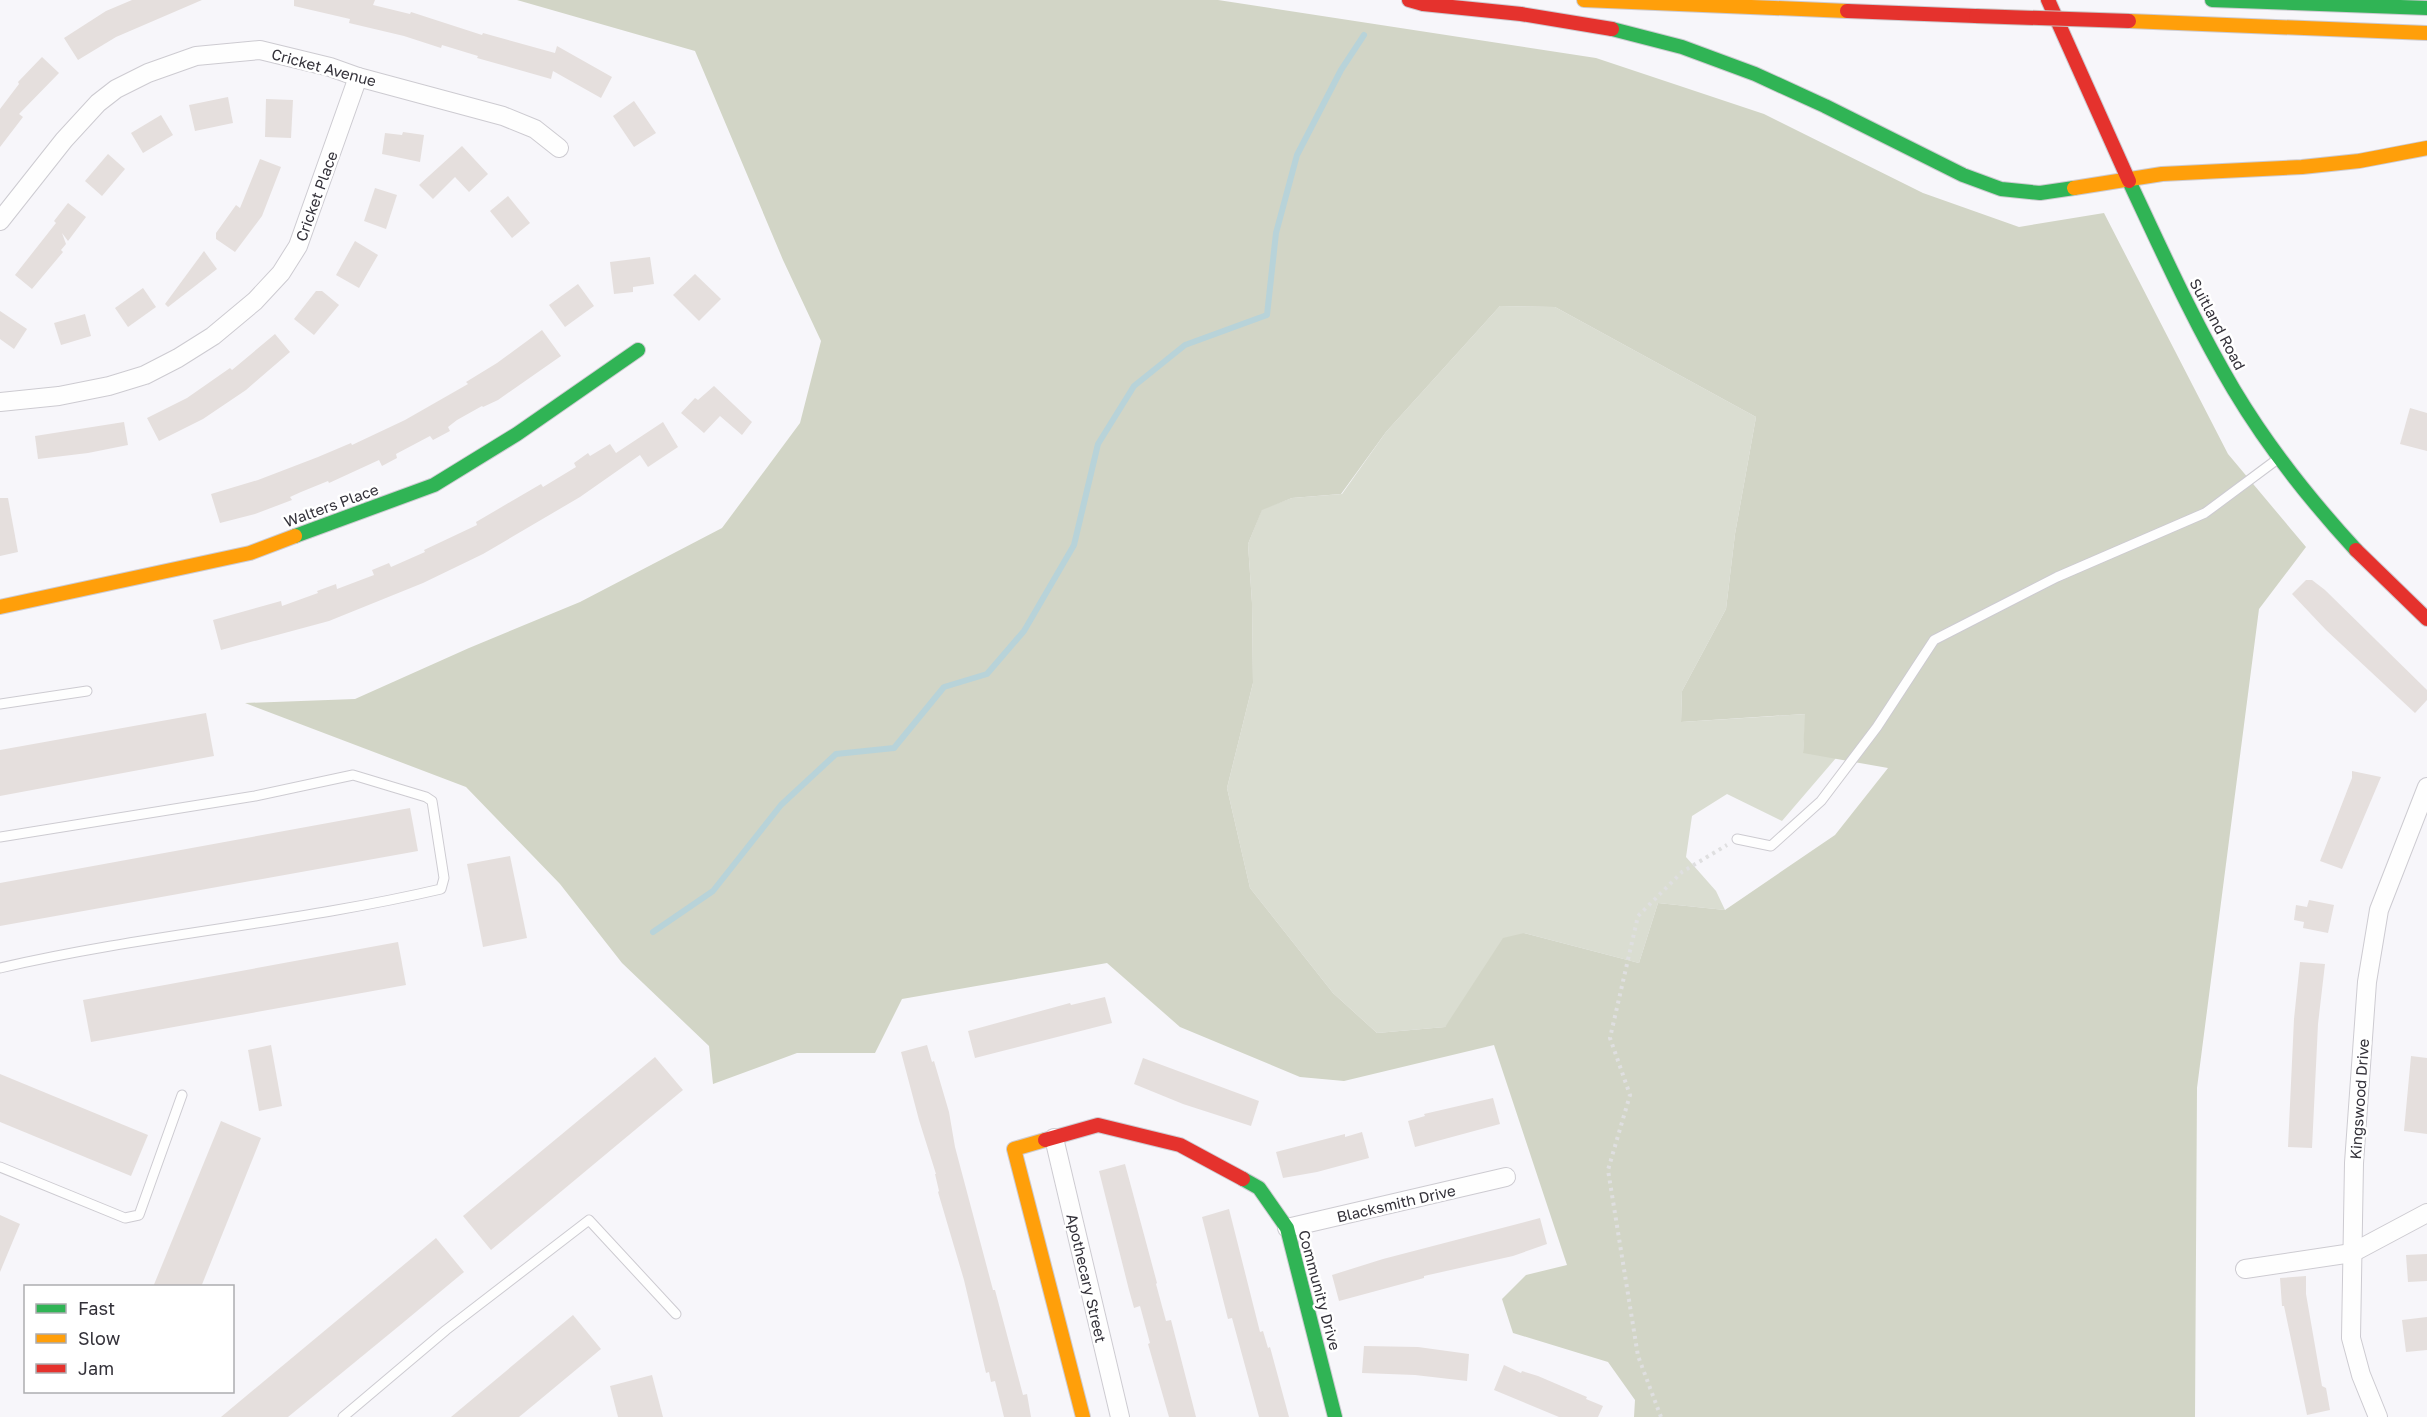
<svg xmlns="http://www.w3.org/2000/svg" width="2427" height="1417" font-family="'Golos Text',sans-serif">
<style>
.green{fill:#daddd1}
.forest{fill:#d2d5c6;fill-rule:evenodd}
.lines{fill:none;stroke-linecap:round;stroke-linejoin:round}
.stream{stroke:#b8d3d9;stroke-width:6}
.building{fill:#e5dfdd}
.lane-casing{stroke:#cdcbd1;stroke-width:11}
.street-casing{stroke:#cdcbd1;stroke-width:20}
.fast-casing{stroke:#cdcbd1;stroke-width:16}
.slow-casing{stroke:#cdcbd1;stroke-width:16}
.jam-casing{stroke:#cdcbd1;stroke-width:16}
.path{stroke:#dfdfe0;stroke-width:4;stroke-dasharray:3 4.5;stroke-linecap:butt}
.lane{stroke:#fefefe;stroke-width:9}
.street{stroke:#fefefe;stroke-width:18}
.fast{stroke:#30b455;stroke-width:14}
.slow{stroke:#ff9f0a;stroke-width:14}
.jam{stroke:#e5322d;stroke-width:14}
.jam-bridge-casing{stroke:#c7c1bf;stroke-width:16;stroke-linecap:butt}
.jam-bridge{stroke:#e5322d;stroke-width:14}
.labels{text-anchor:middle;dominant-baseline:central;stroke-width:5;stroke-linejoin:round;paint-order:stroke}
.street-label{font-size:15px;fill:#333139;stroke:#fff}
</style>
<rect width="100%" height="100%" fill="#f7f6fa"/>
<path class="green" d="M1500,306L1555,307L1756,417L1735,534L1726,609L1682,691L1681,722L1806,714L1803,752L1836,758L1782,821L1727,794L1692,816L1686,857L1716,891L1725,910L1658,903L1639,963L1524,933L1445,1027L1377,1033L1333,993L1250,888L1227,788L1253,683L1252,603L1248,544L1262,509L1292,498L1342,494L1386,432Z"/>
<path class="forest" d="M517,0H1218L1596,58L1764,114L1923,193L2019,227L2104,213L2228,454L2306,547L2259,609L2197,1088L2195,1417H1634L1635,1400L1608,1362L1513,1333L1502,1299L1526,1275L1567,1265L1494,1045L1344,1081L1300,1077L1180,1027L1107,963L902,999L875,1053H797L713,1084L709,1046L622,963L560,884L466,787L245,703L355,699L469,648L580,602L722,528L800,423L821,341L783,260L695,51ZM1500,306L1555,307L1756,417L1735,534L1726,609L1682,691L1681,722L1805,714L1803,753L1888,768L1835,835L1725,910L1658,903L1639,963L1524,933L1503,938L1445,1027L1377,1033L1333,993L1250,888L1227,788L1253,683L1252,603L1248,544L1262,510L1292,498L1341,494L1386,432Z"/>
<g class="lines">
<path class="stream" d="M653,932L713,891L781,805L836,754L894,748L944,687L987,674L1024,631L1074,545L1098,444L1134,386L1185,345L1267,315L1276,233L1297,155L1341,70L1364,35"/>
</g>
<g class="building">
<path d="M132,0H202L116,37L78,60L64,38L106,11Z"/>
<path d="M294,0H375L373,5L410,14L411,12L482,35L483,33L555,53L557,46L612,77L601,98L553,71L551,79L477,58L478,56L442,45L441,48L404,36L349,23L350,19L294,6Z"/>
<path d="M42,57L59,73L19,114L23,117L0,147V109L19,84L18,82Z"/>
<path d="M228,97L233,123L195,131L189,105Z"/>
<path d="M266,99L293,100L291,138L265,137Z"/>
<path d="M634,101L656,133L634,147L613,116Z"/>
<path d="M161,115L173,135L143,153L131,133Z"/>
<path d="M403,132L424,135L420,162L382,154L385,133L402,135Z"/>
<path d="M462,146L488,174L469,192L455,177L433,199L419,185Z"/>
<path d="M108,154L125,169L102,196L85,181Z"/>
<path d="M260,159L281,167L262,216L235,252L216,239V233L236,205L240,208Z"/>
<path d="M375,188L397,195L386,229L364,221Z"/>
<path d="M508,196L530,223L512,238L490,211Z"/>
<path d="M68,203L86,217L68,241L62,233L66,244L61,250L63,252L32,289L15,275L56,223L54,221Z"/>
<path d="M355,241L378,255L359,288L336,275Z"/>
<path d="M204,251L217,269L168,307L165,304Z"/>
<path d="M650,257L654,284L633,287V292L614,294L610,262Z"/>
<path d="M695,274L721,299L699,321L673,295Z"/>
<path d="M578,284L594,306L565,327L549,305Z"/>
<path d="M143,288L156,307L128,327L115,308Z"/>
<path d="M316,291H322L339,305L314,335L294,319Z"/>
<path d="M0,311L27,329L14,349L0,339Z"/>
<path d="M85,314L91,336L61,345L54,323Z"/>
<path d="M542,330L561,356L498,400L483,407L482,406L457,420L448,427L450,431L433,440L430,436L396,454L397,458L382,466L379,460L329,483L328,481L301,492L290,497L292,500L255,514L220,523L211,494L258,480L318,457L351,443L352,445L405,420L468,384L466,382L497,363Z"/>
<path d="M275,334L290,352L246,390L203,419L159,441L147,418L187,398L230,368L232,370Z"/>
<path d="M714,386L752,422L742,435L720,416L704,433L681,413L695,398L698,400Z"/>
<path d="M2410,408L2427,413V451L2400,444Z"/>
<path d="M124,422L128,445L88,453L38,459L35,436Z"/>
<path d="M663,422L678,447L648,467L640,455L580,497L483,554L423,583L329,621L221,650L213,620L281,601L282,606L318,593L317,591L336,584L337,589L374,575L372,570L389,563L391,567L425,552L424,550L477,525L476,522L541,484L543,487L576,467L574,463L588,453L590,456L610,444L616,453Z"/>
<path d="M0,498H8L18,552L0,556Z"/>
<path d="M2306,580H2312L2325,590L2427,690V700L2415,713L2326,630L2292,594Z"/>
<path d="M206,713L214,756L0,796V750Z"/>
<path d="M2352,771L2381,777L2342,869L2320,861L2352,778Z"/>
<path d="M410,808L418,851L0,926V883Z"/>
<path d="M510,856L527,938L483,947L467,864Z"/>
<path d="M2309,900L2334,905L2328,933L2303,928L2304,922L2294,920L2296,905L2307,907Z"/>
<path d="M398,942L406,985L91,1042L83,1000Z"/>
<path d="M2300,962L2325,964L2318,1024L2312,1148L2288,1147L2294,1019Z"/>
<path d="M1105,997L1112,1023L975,1058L968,1031L1070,1003L1071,1005Z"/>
<path d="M271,1045L282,1106L259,1111L248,1050Z"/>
<path d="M927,1045L932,1062L934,1061L949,1112L955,1147L993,1290H995L1023,1395L1027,1394L1031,1417H1004L995,1381L991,1382L989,1372L986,1373L964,1280L938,1192L939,1191L935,1174H936L919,1120L901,1052Z"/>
<path d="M2411,1056L2427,1058V1134L2404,1131Z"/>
<path d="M655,1057L683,1090L491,1250L463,1216Z"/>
<path d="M1143,1058L1259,1101L1251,1126L1183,1104L1134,1084Z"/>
<path d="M0,1074L148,1135L131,1176L0,1122Z"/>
<path d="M1493,1098L1500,1124L1415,1147L1408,1121L1425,1116L1424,1114Z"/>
<path d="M221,1121L261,1138L201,1287H153Z"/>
<path d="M1362,1132L1369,1158L1317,1172L1283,1178L1276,1152L1345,1134V1137Z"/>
<path d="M1125,1164L1157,1283L1156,1284L1166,1321L1171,1320L1196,1417H1169L1148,1344L1150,1343L1140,1306L1134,1308L1129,1290L1099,1171Z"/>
<path d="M1229,1209L1260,1332L1263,1331L1268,1348L1270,1347L1289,1417H1259L1232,1318L1228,1319L1202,1217Z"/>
<path d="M0,1215L20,1224L0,1272Z"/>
<path d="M1540,1218L1547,1244L1513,1256L1424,1276V1278L1339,1301L1332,1275L1383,1259Z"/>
<path d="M436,1238L464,1272L399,1326L288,1417H221Z"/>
<path d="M2427,1254V1281L2408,1282L2406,1255Z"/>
<path d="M2306,1276V1294L2322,1386L2326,1388L2330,1410L2307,1415L2284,1306H2282L2280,1278Z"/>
<path d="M573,1315L601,1349L536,1403L519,1417H451Z"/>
<path d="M2427,1317V1350L2406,1352L2402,1320Z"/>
<path d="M1364,1346L1418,1347L1469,1354L1467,1381L1415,1375L1362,1373Z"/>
<path d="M1504,1365L1521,1373L1522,1371L1538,1376L1587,1397L1586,1399L1603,1406L1598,1417H1559L1494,1390Z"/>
<path d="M652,1375L663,1417H618L610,1386Z"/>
</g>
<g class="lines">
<g class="lane-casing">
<g id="lane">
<path d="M0,704L87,691"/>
<path d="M0,837L255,796L353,775L426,797L432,801L444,878L441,889C296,923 146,934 0,968"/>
<path d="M1737,839L1771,846L1821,801L1877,727L1934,640L2057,577L2205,513L2279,458"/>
<path d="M0,1167L125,1218L139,1215L182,1095"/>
<path d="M343,1417L446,1330L589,1220L676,1314"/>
</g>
</g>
<g class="street-casing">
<g id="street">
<path d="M0,221L64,140L98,103L116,89L148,73L196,56L260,50L330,67L358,77L503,116L535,129L559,148"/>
<path d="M0,402L59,396L109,386L145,375L178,358L213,336L255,301L281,273L298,246L358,77"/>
<path d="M1054,1138L1120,1417"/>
<path d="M1287,1228L1506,1177"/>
<path d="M2245,1269L2352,1253L2427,1213"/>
<path d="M2378,1417L2361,1375L2351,1338L2354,1163L2367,982L2379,910L2427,787"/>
</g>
</g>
<g class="fast-casing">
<g id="fast">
<path d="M2212,0L2427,8"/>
<path d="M1612,29L1682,47L1755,74L1825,106L1963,175L2001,189L2040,193L2074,188"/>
<path d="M2129,181C2162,251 2194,323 2234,390C2268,447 2311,501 2356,550"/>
<path d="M295,536L434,485L517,434L638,350"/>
<path d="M1243,1179L1259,1188L1287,1228L1335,1417"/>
</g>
</g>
<g class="slow-casing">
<g id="slow">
<path d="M1584,0L1847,11"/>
<path d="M2129,21L2427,33"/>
<path d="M2074,188L2162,174L2302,167L2359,161L2427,148"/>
<path d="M0,607L250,553L295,536"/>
<path d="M1045,1140L1014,1149L1083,1417"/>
</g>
</g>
<g class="jam-casing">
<g id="jam">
<path d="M1409,0L1423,4L1521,14L1612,29"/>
<path d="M2048,0L2129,181"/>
<path d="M1847,11L1976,16"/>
<path d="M2356,550L2427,619"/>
<path d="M1045,1140L1098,1125L1180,1145L1243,1179"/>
</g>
</g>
<path class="path" d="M1661,1417L1638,1356L1608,1170L1630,1095L1610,1038L1638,916L1682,872L1727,845"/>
<use href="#lane" class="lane"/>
<use href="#street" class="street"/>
<use href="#fast" class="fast"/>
<use href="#slow" class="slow"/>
<use href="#jam" class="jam"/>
<g class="jam-bridge-casing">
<path id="jam-bridge" d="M1976,16L2129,21"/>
</g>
<use href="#jam-bridge" class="jam-bridge"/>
</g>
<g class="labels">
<g class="street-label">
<text transform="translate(324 67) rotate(15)">Cricket Avenue</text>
<text transform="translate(316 196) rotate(-70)">Cricket Place</text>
<text transform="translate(2218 324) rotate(62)">Suitland Road</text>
<text transform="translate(331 505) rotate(-20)">Walters Place</text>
<text transform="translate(2359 1099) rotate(-86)">Kingswood Drive</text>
<text transform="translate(1396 1203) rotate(-13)">Blacksmith Drive</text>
<text transform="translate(1087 1278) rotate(77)">Apothecary Street</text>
<text transform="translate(1320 1290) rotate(75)">Community Drive</text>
</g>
</g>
<rect x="24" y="1285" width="210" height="108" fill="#ffffff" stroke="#adadb0" stroke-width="1.5"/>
<rect x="36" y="1304" width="30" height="9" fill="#30b455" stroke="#adadb0" stroke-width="1.5"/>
<text x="78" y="1315" font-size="18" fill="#333139">Fast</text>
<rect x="36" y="1334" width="30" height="9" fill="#ff9f0a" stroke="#adadb0" stroke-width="1.5"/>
<text x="78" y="1345" font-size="18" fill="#333139">Slow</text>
<rect x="36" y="1364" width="30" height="9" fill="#e5322d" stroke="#adadb0" stroke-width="1.5"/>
<text x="78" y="1375" font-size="18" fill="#333139">Jam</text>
</svg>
